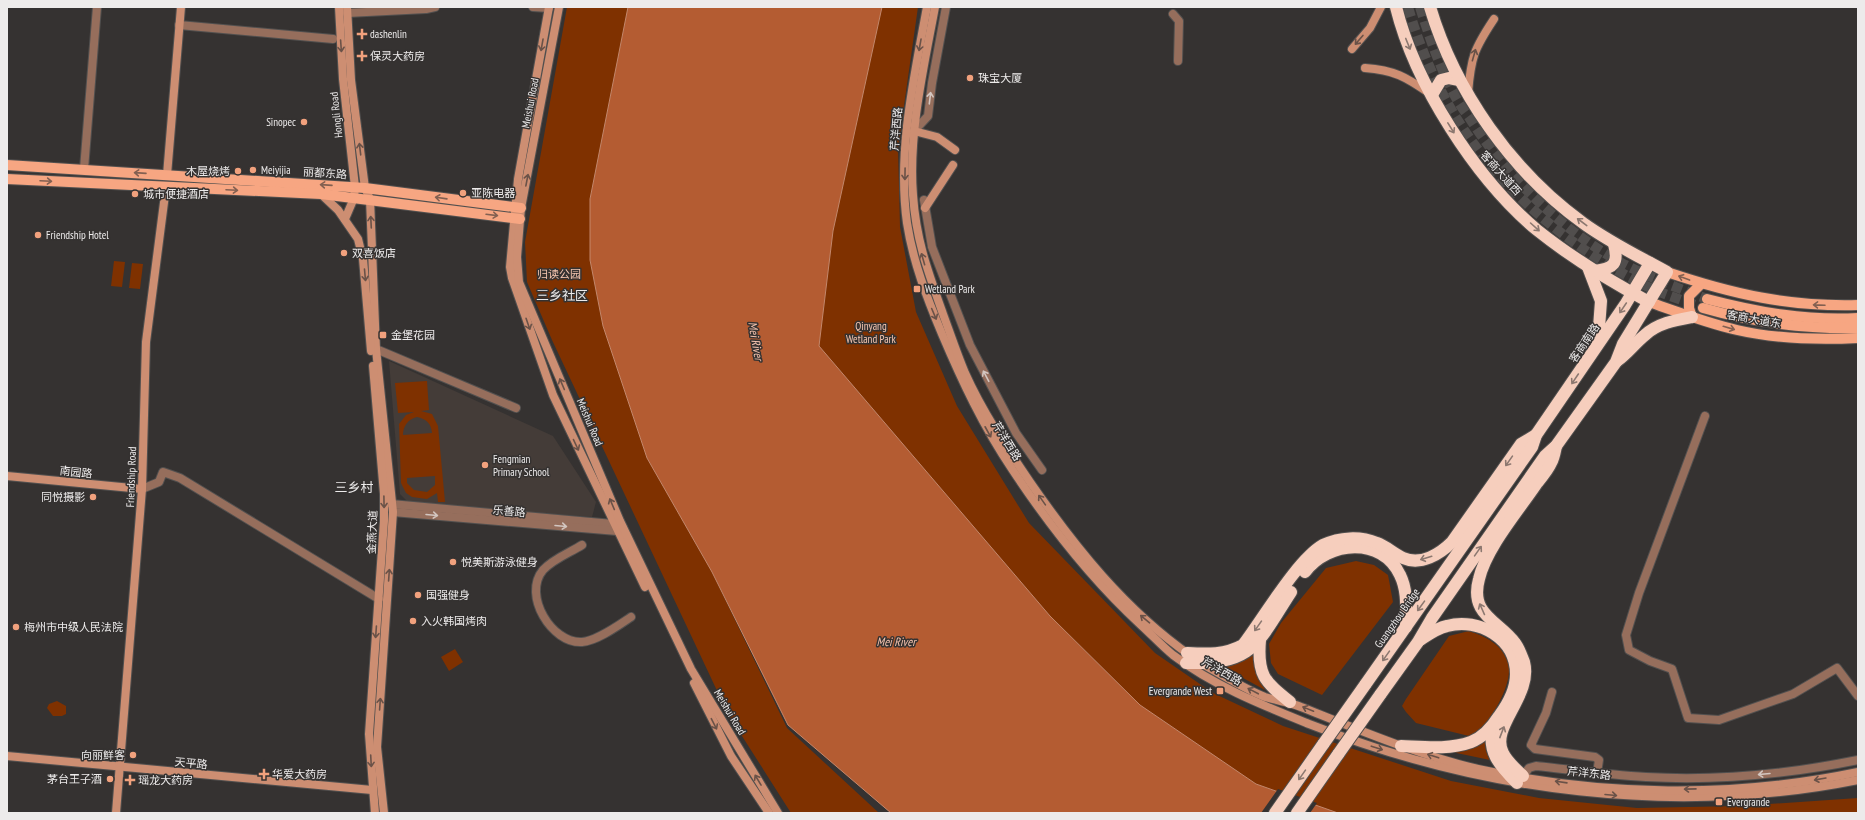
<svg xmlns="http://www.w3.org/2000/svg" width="1865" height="820" font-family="'PT Sans Narrow','Noto Sans SC',sans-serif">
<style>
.built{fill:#443c38}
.green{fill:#7f3100;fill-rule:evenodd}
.water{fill:#b45c32;stroke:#c5876a}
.pier{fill:#353231}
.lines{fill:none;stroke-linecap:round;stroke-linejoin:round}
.primary-tunnel{stroke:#514e4d;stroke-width:10;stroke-dasharray:10 5;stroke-linecap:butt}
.street-casing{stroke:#52504f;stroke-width:10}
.secondary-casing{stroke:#52504f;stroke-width:10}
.primary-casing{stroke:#52504f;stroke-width:12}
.highway-casing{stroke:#52504f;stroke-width:14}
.street{stroke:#966e5c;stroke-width:8}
.secondary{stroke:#cd8e72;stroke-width:8}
.primary{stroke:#f7a682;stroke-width:10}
.highway{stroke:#f6cebd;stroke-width:12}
.highway-bridge-casing{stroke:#52504f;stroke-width:14;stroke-linecap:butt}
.highway-bridge{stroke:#f6cebd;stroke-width:12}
.oneway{stroke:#6a5248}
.oneway2{stroke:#8c7870}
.oneway3{stroke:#d3c6c0}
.oneway4{stroke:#836051}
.poi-dot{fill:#f1a17d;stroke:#353231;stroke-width:1.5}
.labels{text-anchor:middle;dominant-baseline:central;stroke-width:3;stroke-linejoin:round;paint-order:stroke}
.poi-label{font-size:11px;fill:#edebeb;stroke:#353231;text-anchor:start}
.street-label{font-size:11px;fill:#edebeb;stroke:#353231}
.park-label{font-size:11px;fill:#f7c7b1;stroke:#353231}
.water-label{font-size:12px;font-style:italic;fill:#f3c2ad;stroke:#353231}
.quarter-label{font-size:13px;fill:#edebeb;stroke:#353231}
</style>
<rect width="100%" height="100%" fill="#353231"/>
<path class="built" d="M389,361L553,436L596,502L592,517L408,502L400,494Z"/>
<g class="green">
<path d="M567,7H628L590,199V260L603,326L647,458L712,572L787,728L879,813H791L728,714L552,340L527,282L525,242Z"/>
<path d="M882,7H918L898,148L900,227L916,312L957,406L1029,523L1155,653L1213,693L1283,726L1451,781L1539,798L1637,808L1740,806L1858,798V813H1338L1256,784L1140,705L1050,616L819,346L833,231Z"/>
<path d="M114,261L125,262L122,287L111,286Z"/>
<path d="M132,263L143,264L140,289L129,288Z"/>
<path d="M427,381L429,410L421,411L432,414L438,426L445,502H438L437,493L427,499L412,497L406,493L401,483L399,424L406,415L414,412L398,413L395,383ZM417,417C426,419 431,423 432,433L403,435C403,426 408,419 417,417ZM435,476V485L427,492L414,490L407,483V478Z"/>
<path d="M1356,561L1374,565L1388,575L1393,602L1322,695L1278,674L1271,663L1269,644L1281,623L1326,568Z"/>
<path d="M1469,631C1486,637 1502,644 1508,663C1514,681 1493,718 1479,730C1477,733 1472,734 1469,736L1416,723L1406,712L1402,706L1406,699L1449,636Z"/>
<path d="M455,649L463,662L449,671L441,657Z"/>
<path d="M1254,655L1257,673L1265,690L1223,667L1237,663Z"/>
<path d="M57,701L66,706V714L62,716H53L47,708L49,704Z"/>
<path d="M1484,737L1486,751L1490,760L1447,751Z"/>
</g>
<path class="water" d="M628,7H882L833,231L819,346L1050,616L1140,705L1256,784L1338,813H891L788,725L712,572L647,458L603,326L590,260V199Z"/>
<path class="pier" d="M1278,789L1317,803L1310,813H1261Z"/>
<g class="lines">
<g class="primary-tunnel">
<path d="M1408,7C1445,136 1526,224 1644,285C1662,294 1683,300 1703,308"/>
<path d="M1420,7C1429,36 1439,65 1453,92C1457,101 1463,109 1469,117C1506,176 1559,228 1620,262C1648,277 1678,288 1707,299"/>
</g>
<g class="street-casing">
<g id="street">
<path d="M533,7L549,8"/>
<path d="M347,13L426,9L435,7"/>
<path d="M1173,14L1179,21L1178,61"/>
<path d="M179,25L333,39"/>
<path d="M914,131L928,116L932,83L946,7"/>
<path d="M84,169L97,7"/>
<path d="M924,200L932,247L970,345L1016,433L1042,470"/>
<path d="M376,349L516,408"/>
<path d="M1705,416L1639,593L1626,635L1629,650L1650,661L1672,669L1688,718L1719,720L1793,694L1837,668L1858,696"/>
<path d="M142,489L159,482L163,472L180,478L379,599"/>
<path d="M391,504L613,524L619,521"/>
<path d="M393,512L617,531L623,528"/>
<path d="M582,545C569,553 553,559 543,570C522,595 552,644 582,642C597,641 619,625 631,617"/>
<path d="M1552,692L1546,713L1531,745L1535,749L1595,757L1599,760L1597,773"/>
<path d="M1523,776L1529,768L1536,766C1573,770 1609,775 1646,777C1716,781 1789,774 1858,760"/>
</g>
</g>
<g class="secondary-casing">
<g id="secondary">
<path d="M339,7L343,79L355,187L354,198L345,219"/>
<path d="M347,7L351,80L365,188L370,199L376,349L393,512L377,747L384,813"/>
<path d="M549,7L518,179L510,267L512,278L553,395L645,587"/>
<path d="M559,7L521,208L517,257L519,282L620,521L691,669L778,813"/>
<path d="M927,7C914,78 897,151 907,223C913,262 927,298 942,334C962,381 983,426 1012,469C1049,525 1091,579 1141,625C1152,635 1162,646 1173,655C1214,686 1262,705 1309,724C1482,792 1674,817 1858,780"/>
<path d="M935,7C924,66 908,135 913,195C916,240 928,272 943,314C950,333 957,354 965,373C982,411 1006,447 1030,482C1075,547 1125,610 1191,656"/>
<path d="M1352,49L1370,28L1381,7"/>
<path d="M1365,68C1394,70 1406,77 1429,93"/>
<path d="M1468,93C1471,57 1474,49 1494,19"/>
<path d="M914,131L937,137L955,150"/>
<path d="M167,175L181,7"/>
<path d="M321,194L338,210L358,239L363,259L371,351"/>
<path d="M925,208L953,165"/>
<path d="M373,366L384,494V521L369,734L375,813"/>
<path d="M7,476L142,489"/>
<path d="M1202,664C1221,674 1246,690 1265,697C1277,701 1290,702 1301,707C1359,730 1418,755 1478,769C1602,796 1734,798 1858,772"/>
<path d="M694,683L731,756L769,813"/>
<path d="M7,756L372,790"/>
<path d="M116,813L142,489L146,342L166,187"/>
</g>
</g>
<g class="primary-casing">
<g id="primary">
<path d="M7,165L365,188L521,208"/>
<path d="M7,179L321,194L520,219"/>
<path d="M1667,272C1732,294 1789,307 1858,305"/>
<path d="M1707,299C1757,312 1806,321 1858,318"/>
<path d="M1649,302C1678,312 1707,323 1737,330C1776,339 1818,340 1858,338"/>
<path d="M1703,308C1755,323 1804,329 1858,328"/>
<path d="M1692,317L1689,308V296L1701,284"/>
</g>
</g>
<g class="highway-casing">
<g id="highway">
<path d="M1396,7C1415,84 1476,179 1537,230C1572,258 1610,281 1649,302"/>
<path d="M1432,95L1441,80L1449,78L1459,80"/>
<path d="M1588,267L1601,301L1598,341"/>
<path d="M1595,271C1614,268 1619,264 1614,244"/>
<path d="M1617,361C1628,353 1635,343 1645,335C1658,323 1676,320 1692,317"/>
<path d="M1305,572C1328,541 1382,536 1400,575C1408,591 1406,609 1406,627"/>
<path d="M1260,640C1257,675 1264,681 1290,702"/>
<path d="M1187,653C1207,654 1225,655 1243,645C1263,619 1297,560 1323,545C1340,537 1360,536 1377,543C1386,546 1394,554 1403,558C1421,566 1440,554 1452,542L1521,444L1536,435"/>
<path d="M1186,663C1254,665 1257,644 1291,592"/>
<path d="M1365,685L1532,447L1536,435L1625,305L1650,263"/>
<path d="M1380,695L1418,642L1432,618L1545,456L1556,446L1616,362L1623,344L1667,272C1638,256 1609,242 1583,223C1512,172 1455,91 1430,7"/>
<path d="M1493,726C1487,752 1499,765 1517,783"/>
<path d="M1401,746C1424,747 1449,750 1471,742C1484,737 1492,727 1499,716C1508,704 1516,690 1516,674C1516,639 1479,617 1447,626C1437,628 1429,634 1420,640"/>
<path d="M1523,776C1516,769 1507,762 1503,753C1489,727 1533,696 1524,662C1522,657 1519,648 1515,643C1499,621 1469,615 1479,579C1486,548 1519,510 1537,483C1542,477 1548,470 1551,463C1554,458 1555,451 1556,446"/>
<path d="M1275,813L1324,743"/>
<path d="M1297,813L1339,753"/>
</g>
</g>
<use href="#street" class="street"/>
<use href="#secondary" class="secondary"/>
<use href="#primary" class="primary"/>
<use href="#highway" class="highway"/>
<g class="highway-bridge-casing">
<g id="highway-bridge">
<path d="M1324,743L1365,685"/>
<path d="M1339,753L1380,695"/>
</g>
</g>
<use href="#highway-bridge" class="highway-bridge"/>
</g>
<defs><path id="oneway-shaft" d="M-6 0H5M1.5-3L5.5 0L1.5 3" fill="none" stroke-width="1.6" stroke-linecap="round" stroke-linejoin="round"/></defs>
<g class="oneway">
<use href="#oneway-shaft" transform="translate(1359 40) rotate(131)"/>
<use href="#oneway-shaft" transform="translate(542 45) rotate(100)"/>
<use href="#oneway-shaft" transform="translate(920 45) rotate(100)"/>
<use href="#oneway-shaft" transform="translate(341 46) rotate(86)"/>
<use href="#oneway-shaft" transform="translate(1474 55) rotate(-74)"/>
<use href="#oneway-shaft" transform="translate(360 149) rotate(-97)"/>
<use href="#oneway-shaft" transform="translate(905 174) rotate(91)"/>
<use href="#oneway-shaft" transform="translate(527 180) rotate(-79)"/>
<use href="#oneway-shaft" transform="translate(371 222) rotate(-93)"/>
<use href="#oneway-shaft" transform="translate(923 259) rotate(-106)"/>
<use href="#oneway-shaft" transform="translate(365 275) rotate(85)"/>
<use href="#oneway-shaft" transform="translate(934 314) rotate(67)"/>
<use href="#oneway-shaft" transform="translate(528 324) rotate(71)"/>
<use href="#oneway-shaft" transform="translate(562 384) rotate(-113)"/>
<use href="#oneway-shaft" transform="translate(988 432) rotate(61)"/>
<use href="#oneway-shaft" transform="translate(576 445) rotate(65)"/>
<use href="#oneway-shaft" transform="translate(1042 500) rotate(-125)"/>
<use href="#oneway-shaft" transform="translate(384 502) rotate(89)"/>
<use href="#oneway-shaft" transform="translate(612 504) rotate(-113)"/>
<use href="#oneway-shaft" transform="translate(389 575) rotate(-86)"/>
<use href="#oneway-shaft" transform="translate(1145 619) rotate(-140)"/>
<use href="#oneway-shaft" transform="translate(376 632) rotate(94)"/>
<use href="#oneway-shaft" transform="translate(1253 691) rotate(-152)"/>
<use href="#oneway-shaft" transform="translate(380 704) rotate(-86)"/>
<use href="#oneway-shaft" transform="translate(1308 709) rotate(-158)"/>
<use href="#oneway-shaft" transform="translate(714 724) rotate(63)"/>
<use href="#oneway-shaft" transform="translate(1377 748) rotate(18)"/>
<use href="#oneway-shaft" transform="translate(1433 756) rotate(-162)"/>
<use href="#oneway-shaft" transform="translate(371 761) rotate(87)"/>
<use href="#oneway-shaft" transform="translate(1820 779) rotate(170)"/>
<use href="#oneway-shaft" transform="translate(758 780) rotate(-121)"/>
<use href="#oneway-shaft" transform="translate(1561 782) rotate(-172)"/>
<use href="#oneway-shaft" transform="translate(1690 789) rotate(179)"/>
<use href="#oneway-shaft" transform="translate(1611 795) rotate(5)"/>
</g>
<g class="oneway2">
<use href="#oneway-shaft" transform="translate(1408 44) rotate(68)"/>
<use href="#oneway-shaft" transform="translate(1451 128) rotate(58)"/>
<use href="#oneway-shaft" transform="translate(1582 222) rotate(-143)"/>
<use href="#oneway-shaft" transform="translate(1535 227) rotate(42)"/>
<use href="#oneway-shaft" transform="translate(1623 308) rotate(124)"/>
<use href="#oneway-shaft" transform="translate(1575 379) rotate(124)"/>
<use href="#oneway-shaft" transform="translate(1509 461) rotate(125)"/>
<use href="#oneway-shaft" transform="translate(1478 551) rotate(-55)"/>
<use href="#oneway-shaft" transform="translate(1426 558) rotate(163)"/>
<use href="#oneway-shaft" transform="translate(1421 606) rotate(126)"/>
<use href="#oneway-shaft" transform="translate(1482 609) rotate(-114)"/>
<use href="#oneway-shaft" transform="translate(1258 626) rotate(125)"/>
<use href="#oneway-shaft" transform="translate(1386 656) rotate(125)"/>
<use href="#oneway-shaft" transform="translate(1502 732) rotate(-69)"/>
<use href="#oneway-shaft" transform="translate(1302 775) rotate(125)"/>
</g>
<g class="oneway3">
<use href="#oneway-shaft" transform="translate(930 98) rotate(-83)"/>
<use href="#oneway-shaft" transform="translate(986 376) rotate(-118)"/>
<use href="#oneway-shaft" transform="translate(432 515) rotate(5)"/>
<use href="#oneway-shaft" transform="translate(561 526) rotate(5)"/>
<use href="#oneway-shaft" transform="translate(1764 774) rotate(175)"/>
</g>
<g class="oneway4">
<use href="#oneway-shaft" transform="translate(140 173) rotate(-176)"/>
<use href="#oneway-shaft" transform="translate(46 181) rotate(3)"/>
<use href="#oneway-shaft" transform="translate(326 185) rotate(-176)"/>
<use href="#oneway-shaft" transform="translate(232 190) rotate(3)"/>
<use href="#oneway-shaft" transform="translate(441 198) rotate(-172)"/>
<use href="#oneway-shaft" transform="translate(492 215) rotate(7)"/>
<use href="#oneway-shaft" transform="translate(1684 278) rotate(-160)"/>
<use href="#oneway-shaft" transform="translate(1819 305) rotate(-178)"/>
<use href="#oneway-shaft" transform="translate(1729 328) rotate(16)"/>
</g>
<g class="poi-dot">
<path d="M360 28h4v4h4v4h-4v4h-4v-4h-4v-4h4z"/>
<path d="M360 50h4v4h4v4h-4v4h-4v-4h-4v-4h4z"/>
<circle cx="970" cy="78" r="4"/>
<circle cx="304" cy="122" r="4"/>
<circle cx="253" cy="170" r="4"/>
<circle cx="238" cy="171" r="4"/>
<circle cx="463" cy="193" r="4"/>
<circle cx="135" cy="194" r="4"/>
<circle cx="38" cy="235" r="4"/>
<circle cx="344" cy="253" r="4"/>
<rect x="913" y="285" width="8" height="8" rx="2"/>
<rect x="379" y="331" width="8" height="8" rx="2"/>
<circle cx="485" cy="465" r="4"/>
<circle cx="93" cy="497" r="4"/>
<circle cx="453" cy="562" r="4"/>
<circle cx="418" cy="595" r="4"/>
<circle cx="413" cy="621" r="4"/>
<circle cx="16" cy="627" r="4"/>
<rect x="1216" y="687" width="8" height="8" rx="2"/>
<circle cx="133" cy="755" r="4"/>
<path d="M262 768h4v4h4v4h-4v4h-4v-4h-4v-4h4z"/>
<circle cx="110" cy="779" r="4"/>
<path d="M128 774h4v4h4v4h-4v4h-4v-4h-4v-4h4z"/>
<rect x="1715" y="798" width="8" height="8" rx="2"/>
</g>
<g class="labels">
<g class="poi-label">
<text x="370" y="34">dashenlin</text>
<text x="370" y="56">保灵大药房</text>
<text x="978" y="78">珠宝大厦</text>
<text x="296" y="122" text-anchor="end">Sinopec</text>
<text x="261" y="170">Meiyijia</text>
<text x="230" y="171" text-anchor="end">木屋烧烤</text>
<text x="471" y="193">亚陈电器</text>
<text x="143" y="194">城市便捷酒店</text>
<text x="46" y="235">Friendship Hotel</text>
<text x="352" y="253">双喜饭店</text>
<text x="925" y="289">Wetland Park</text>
<text x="391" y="335">金堡花园</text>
<text x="493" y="459">Fengmian<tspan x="493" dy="13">Primary School</tspan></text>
<text x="85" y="497" text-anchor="end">同悦摄影</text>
<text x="461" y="562">悦美斯游泳健身</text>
<text x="426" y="595">国强健身</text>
<text x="421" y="621">入火韩国烤肉</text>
<text x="24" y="627">梅州市中级人民法院</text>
<text x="1212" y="691" text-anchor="end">Evergrande West</text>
<text x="125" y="755" text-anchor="end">向丽鲜客</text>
<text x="272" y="774">华爱大药房</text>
<text x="102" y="779" text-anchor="end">茅台王子酒</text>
<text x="138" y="780">瑶龙大药房</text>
<text x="1727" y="802">Evergrande</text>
</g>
<g class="street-label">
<text transform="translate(530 103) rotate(-79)">Meishui Road</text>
<text transform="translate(336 115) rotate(-96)">Hongli Road</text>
<text transform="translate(896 129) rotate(-85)">芹洋西路</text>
<text transform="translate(325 173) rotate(4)">丽都东路</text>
<text transform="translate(1501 173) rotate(48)">客商大道西</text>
<text transform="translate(1754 319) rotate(10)">客商大道东</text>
<text transform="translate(1584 343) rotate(-56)">客商南路</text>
<text transform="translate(590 422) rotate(67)">Meishui Road</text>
<text transform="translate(1007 441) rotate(58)">芹洋西路</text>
<text transform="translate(76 472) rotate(6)">南园路</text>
<text transform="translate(131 477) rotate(-88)">Friendship Road</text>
<text transform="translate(509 511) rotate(5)">乐善路</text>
<text transform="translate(372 532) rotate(-88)">金燕大道</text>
<text transform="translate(1397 618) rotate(-55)">Guangzhou Bridge</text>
<text transform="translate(1222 671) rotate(30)">芹洋西路</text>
<text transform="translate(730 712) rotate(59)">Meishui Road</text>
<text transform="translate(191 763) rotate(5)">天平路</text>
<text transform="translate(1589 773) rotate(6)">芹洋东路</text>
</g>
<g class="park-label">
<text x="559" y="274">归读公园</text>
<text x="871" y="326">Qinyang<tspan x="871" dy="13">Wetland Park</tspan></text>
</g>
<g class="water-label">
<text transform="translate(756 341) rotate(80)">Mei River</text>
<text x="896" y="641">Mei River</text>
</g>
<g class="quarter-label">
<text x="562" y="295">三乡社区</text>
<text x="354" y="487">三乡村</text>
</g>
</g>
<rect width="1865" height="820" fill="none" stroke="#edebeb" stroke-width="16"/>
</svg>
